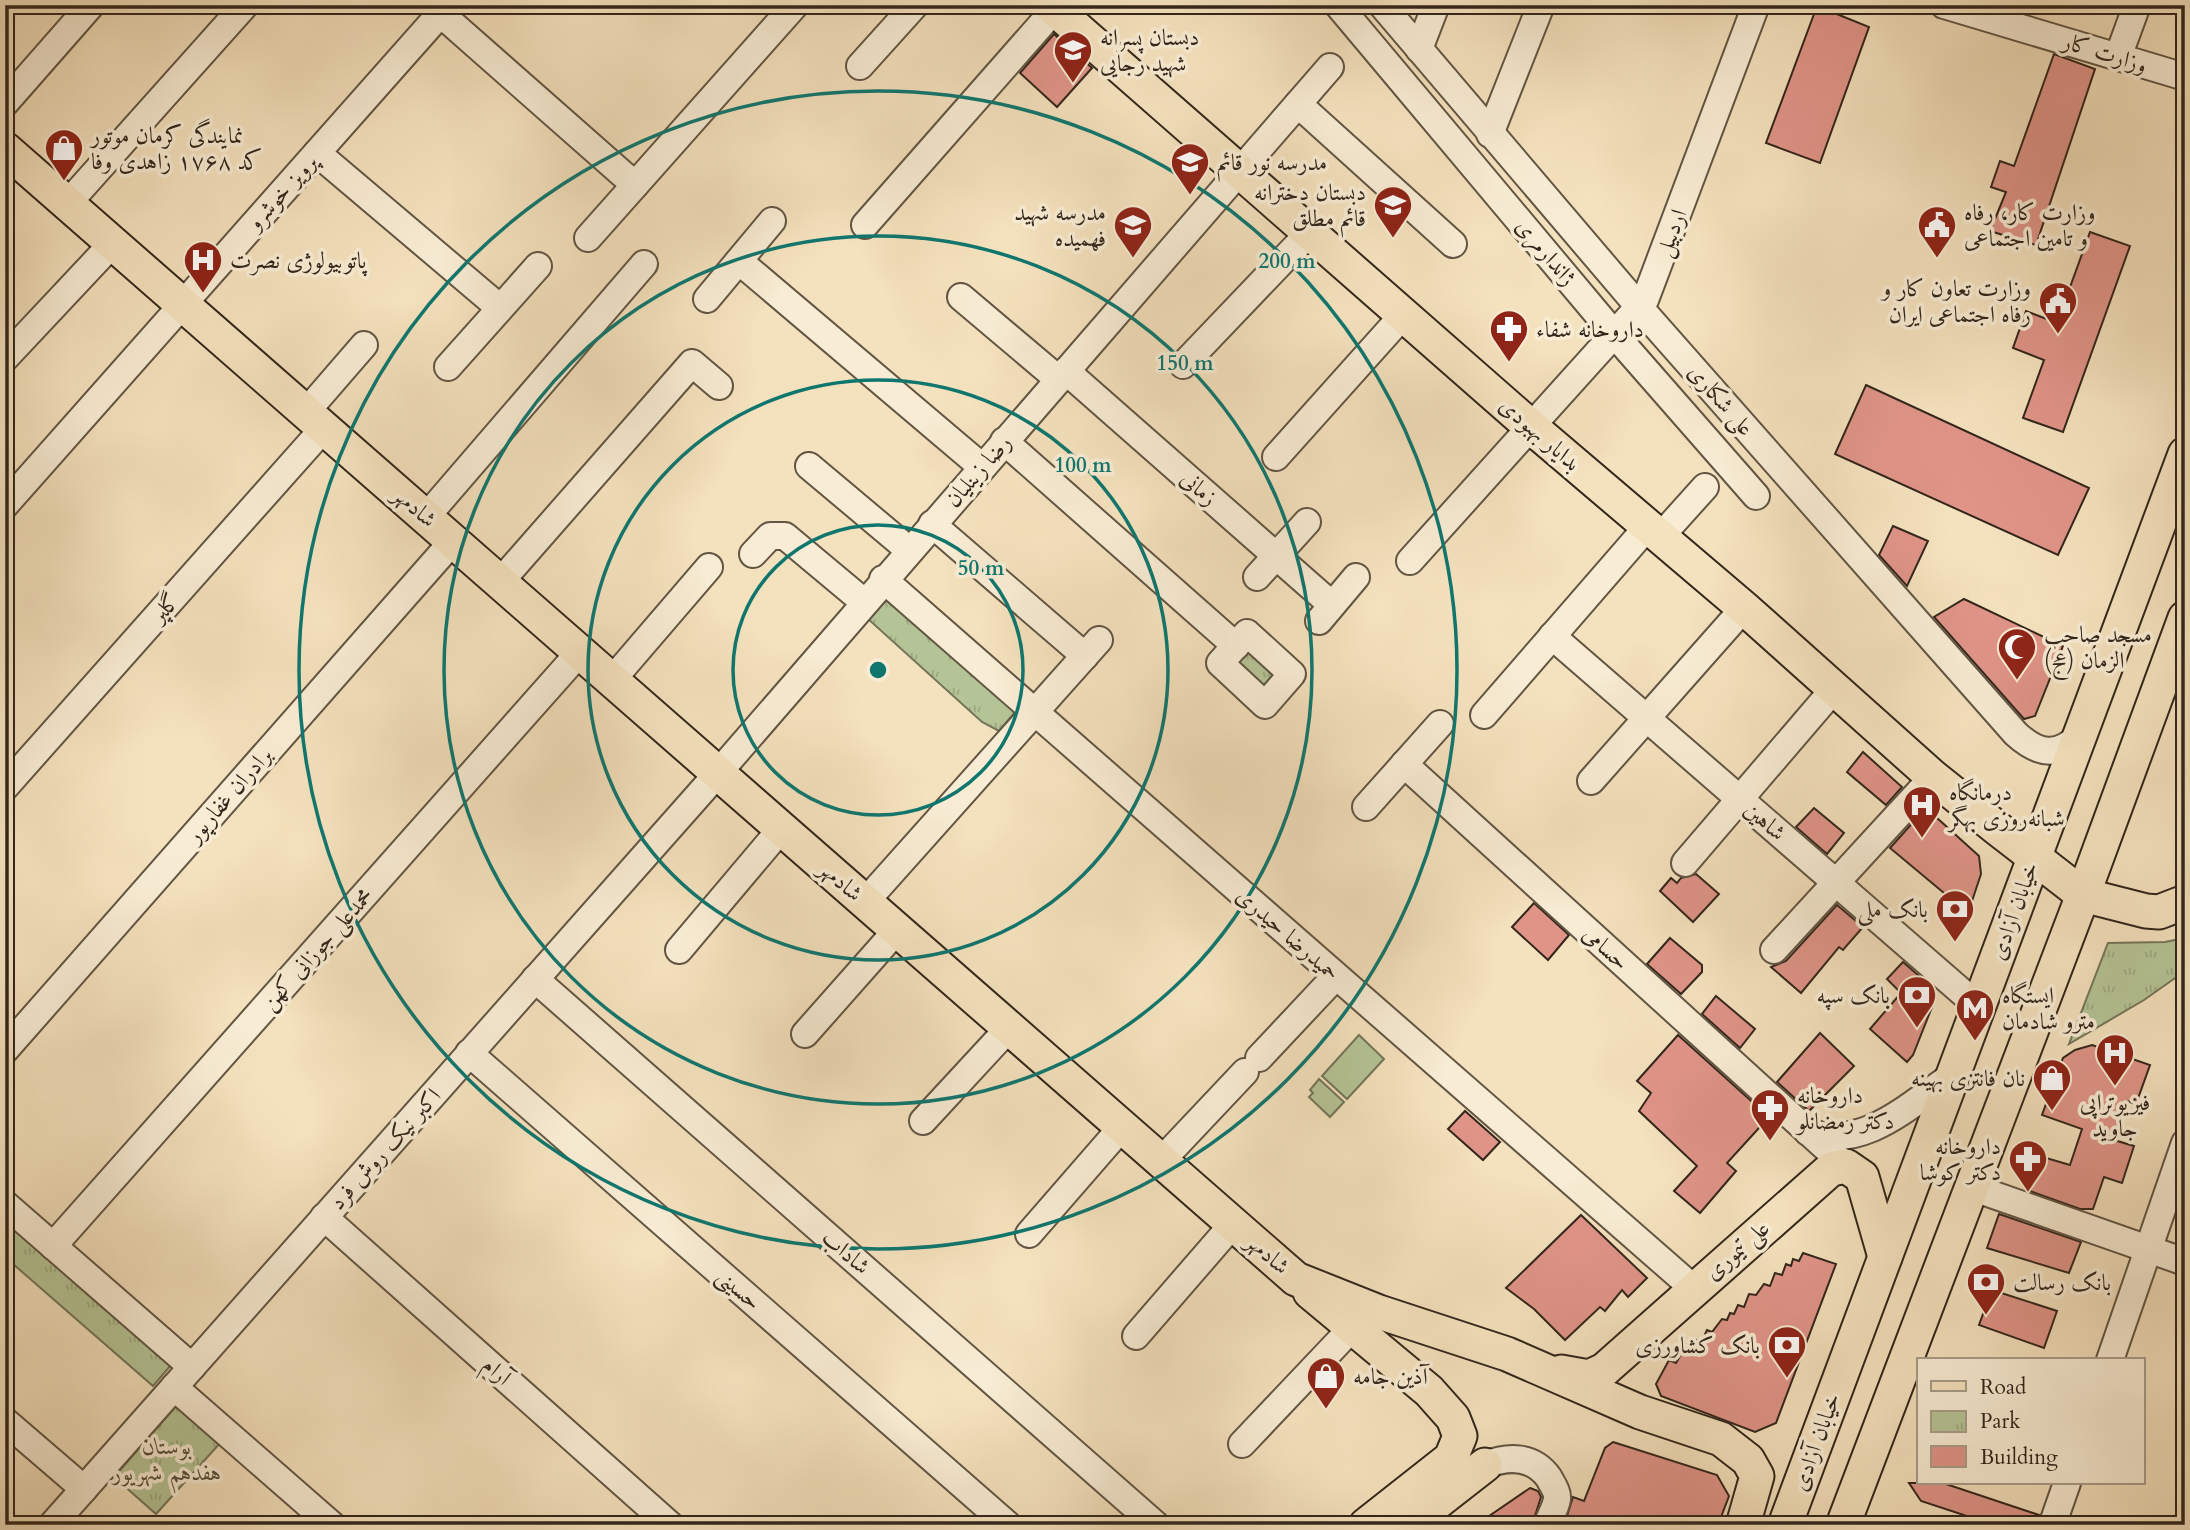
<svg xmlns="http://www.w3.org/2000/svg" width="2190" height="1530" font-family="Cardo,Amiri,serif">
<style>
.park{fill:url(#park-tufts);stroke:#747559;stroke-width:2}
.pitch{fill:#b5c496;stroke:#747559;stroke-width:2}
.building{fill:#e09488;stroke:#32261c;stroke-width:2}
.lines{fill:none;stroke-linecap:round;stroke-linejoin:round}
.minor-casing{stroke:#625544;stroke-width:30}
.major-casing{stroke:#32261c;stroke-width:37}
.minor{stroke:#f8ecd4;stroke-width:26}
.major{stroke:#f4e1bd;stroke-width:33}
.ring{fill:none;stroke:#0f766e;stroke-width:3.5}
.labels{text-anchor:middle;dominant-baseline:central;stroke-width:7;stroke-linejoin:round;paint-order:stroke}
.poi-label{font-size:23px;fill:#32261c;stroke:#f8ecd4;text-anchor:start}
.street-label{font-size:23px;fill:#32261c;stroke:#f8ecd4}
.park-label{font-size:23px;font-style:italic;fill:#534e3a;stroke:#f8ecd4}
.centre{fill:#0f766e;stroke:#f8ecd4;stroke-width:3.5}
.ring-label{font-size:21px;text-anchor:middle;font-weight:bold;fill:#0f766e;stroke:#f8ecd4;stroke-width:7;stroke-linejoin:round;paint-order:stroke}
</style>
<defs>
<pattern id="park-tufts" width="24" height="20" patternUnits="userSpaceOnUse" patternTransform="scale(1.75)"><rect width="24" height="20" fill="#b5c496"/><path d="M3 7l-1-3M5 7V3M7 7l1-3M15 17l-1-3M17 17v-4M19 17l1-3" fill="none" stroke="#9ca881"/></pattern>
</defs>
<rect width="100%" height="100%" fill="#f4e1bd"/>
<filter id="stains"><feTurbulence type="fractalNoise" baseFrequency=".00286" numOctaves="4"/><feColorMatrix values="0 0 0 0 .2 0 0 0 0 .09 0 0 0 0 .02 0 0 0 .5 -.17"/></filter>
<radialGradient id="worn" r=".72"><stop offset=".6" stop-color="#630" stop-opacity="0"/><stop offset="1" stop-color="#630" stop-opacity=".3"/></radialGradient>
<g class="park">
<path d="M885,599L1016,711L999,731L982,722L867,618Z"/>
<path d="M1251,642L1284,673L1265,694L1230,663Z"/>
<path d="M2185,938V971L2144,1000L2069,1044L2108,943L2165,942Z"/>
<path d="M12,1228L171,1365L153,1386L5,1257V1234Z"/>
<path d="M178,1404L221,1442L156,1514L114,1477Z"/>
</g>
<g class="pitch">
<path d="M1359,1035L1384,1059L1347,1099L1322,1076Z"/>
<path d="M1319,1079L1344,1102L1330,1117L1309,1097L1313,1093L1310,1090Z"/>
</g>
<g class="building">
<path d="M1817,6L1869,27L1820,163L1766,143Z"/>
<path d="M1054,34L1092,68L1057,107L1020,73Z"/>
<path d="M2054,54L2095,69L2036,245L1990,231L2006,192L1991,187L2000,161L2014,166Z"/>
<path d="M2090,232L2130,246L2063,432L2023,418L2044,360L2013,348L2026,311L2057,323Z"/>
<path d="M1866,385L2089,488L2058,555L1835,454Z"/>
<path d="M1893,526L1928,541L1907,586L1879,555Z"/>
<path d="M1964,599L2063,646L2035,716L2024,719L1934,617Z"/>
<path d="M1863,752L1902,787L1886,805L1847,772Z"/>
<path d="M1814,808L1844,833L1827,854L1796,827Z"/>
<path d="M1926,808L1979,856L1981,874L1968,913L1890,848Z"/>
<path d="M1696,874L1719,894L1693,922L1660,891L1671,878L1677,883L1681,878Z"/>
<path d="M1534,903L1569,935L1548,960L1512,927Z"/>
<path d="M1837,905L1863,927L1843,950L1839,947L1801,993L1771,967L1786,961Z"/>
<path d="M1670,938L1702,965V972L1681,994L1647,964Z"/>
<path d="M1903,962L1934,989L1936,997L1913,1055L1907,1062L1870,1029L1901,993L1887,979Z"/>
<path d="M1716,996L1755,1029L1740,1048L1702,1014Z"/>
<path d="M1820,1033L1854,1066L1809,1111L1777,1082Z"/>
<path d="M1678,1035L1769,1117L1727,1163L1736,1171L1700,1213L1674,1191L1697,1166L1639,1111L1651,1093L1637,1081Z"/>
<path d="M2092,1045L2150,1065L2136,1104L2127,1101L2114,1140L2134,1146L2122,1183L2104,1177L2093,1209H2080L2030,1191L2034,1177L2028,1175L2033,1160L2042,1163L2043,1157L2070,1165L2082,1129L2042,1115L2063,1058L2075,1050Z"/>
<path d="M1465,1111L1500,1142L1483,1160L1448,1129Z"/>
<path d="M1999,1214L2081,1242L2069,1273L1987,1248Z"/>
<path d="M1581,1215L1647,1278L1628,1297L1622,1290L1605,1311L1600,1307L1565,1340L1534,1309L1506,1288Z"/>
<path d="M1803,1253L1836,1264L1776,1423L1755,1432L1661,1396L1656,1384L1669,1360L1676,1363L1687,1344L1695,1347L1697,1340L1702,1341L1707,1330L1712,1332L1722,1319L1727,1320L1730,1313L1734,1314L1738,1305L1744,1307L1749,1294L1756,1295L1764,1284L1770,1286L1775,1273L1782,1275L1786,1264L1791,1266L1793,1259L1799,1261Z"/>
<path d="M1992,1290L2057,1311L2044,1348L1979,1325Z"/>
<path d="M1613,1442L1717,1475L1729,1496L1718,1525H1564L1573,1497L1584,1501L1605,1448Z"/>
<path d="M1909,1483H1943L2039,1515V1525H1994L1921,1501Z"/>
<path d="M1530,1488L1538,1491L1541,1497L1532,1525H1476Z"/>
</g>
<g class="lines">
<g class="minor-casing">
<g id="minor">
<path d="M1338,5L1615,335L1756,496"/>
<path d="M1382,5L1640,308L2016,734C2038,754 2057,758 2079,736"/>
<path d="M1944,5L2185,77"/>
<path d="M441,14L635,185"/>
<path d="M1419,49L1436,5"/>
<path d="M2118,57L2137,5"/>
<path d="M860,66L915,5"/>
<path d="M5,103L91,5"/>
<path d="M1298,104L1453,244"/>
<path d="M1490,134L1541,5"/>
<path d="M317,153L500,308"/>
<path d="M68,203L245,5"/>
<path d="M865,225L1055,9"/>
<path d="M588,238L795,5"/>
<path d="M739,261L982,467"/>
<path d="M961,297L1058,379"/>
<path d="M707,299L772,221"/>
<path d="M5,358L113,243"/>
<path d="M1183,365L1310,232"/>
<path d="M448,367L538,266"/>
<path d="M1066,371L1332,605"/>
<path d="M306,412L364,345"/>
<path d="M1004,441L1236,646"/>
<path d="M1276,457L1405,313"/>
<path d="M809,466L909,550"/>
<path d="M5,505L448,5"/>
<path d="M426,517L644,264"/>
<path d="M932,524L1085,656"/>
<path d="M1660,537L1705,487"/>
<path d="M753,554L770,536H785L864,602"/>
<path d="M1410,561L1645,300L1756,5"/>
<path d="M1257,577L1307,522"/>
<path d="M883,579L1693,1288"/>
<path d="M500,582L692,363L719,386"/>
<path d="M1319,621L1356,577"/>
<path d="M1247,633L1292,674L1265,705L1220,663Z"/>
<path d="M1552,636L1978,1006"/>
<path d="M612,680L709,567"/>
<path d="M1484,715L1648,526"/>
<path d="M1404,764L1846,1166"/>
<path d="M1591,781L1744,608"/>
<path d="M5,787L324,428"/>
<path d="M1366,807L1440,724"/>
<path d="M1685,863L1834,689"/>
<path d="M865,902L1099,640"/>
<path d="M679,950L781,829"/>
<path d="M1774,950L1933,777"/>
<path d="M535,979L1156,1525"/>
<path d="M805,1034L897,930"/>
<path d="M5,1050L453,541"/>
<path d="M469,1053L1008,1525"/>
<path d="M1259,1058L1336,976"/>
<path d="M923,1121L1009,1028"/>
<path d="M1808,1132C1864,1151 1910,1104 1952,1076"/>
<path d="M1161,1161L1245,1072"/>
<path d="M1971,1187L2185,1262"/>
<path d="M5,1204L192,1367"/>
<path d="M324,1217L670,1525"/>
<path d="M1029,1234L1122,1127"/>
<path d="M53,1246L580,652"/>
<path d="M1136,1336L1233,1224"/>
<path d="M2110,1360L2185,1143"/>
<path d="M174,1387L332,1525"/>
<path d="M5,1421L84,1489"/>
<path d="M1242,1444L1351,1329"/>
<path d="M1485,1465C1508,1456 1533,1455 1549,1478C1552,1484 1558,1492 1557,1499C1556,1507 1550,1517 1547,1525"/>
<path d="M2054,1520L2067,1483"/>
<path d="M52,1525L718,773L1330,67"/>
</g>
</g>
<g class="major-casing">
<g id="major">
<path d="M1050,5L1530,426L1744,608L1933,777L1998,829L2083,895L2146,911L2159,912L2185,902"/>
<path d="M5,149L1296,1279L1379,1312L1507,1354L1640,1412L1721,1439L1748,1460L1757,1476L1743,1525"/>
<path d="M1310,1292L1429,1391L1453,1418L1460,1436L1451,1458L1366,1525"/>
<path d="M1561,1372L1589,1377L1604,1370L1831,1169L1846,1166L1862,1177L1885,1257"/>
<path d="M1408,1525L1485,1465"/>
<path d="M1785,1525L2185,454"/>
<path d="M1843,1525L2083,895L2185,618"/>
</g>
</g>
<use href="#minor" class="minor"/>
<use href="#major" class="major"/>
</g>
<g class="ring">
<circle cx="878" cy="670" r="145"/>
<circle cx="878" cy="670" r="290"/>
<circle cx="878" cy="670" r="434"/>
<circle cx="878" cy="670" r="579"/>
</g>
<defs>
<g id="school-pin" transform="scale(2.0125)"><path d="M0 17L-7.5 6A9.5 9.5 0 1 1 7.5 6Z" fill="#8f2418" stroke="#f8ecd4"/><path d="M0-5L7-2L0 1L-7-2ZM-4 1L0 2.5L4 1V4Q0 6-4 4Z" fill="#fff"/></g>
<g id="shop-pin" transform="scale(2.0125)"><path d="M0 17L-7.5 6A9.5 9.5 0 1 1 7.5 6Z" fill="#8f2418" stroke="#f8ecd4"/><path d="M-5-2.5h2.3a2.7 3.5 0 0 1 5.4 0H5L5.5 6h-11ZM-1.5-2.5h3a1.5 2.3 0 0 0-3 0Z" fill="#fff"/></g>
<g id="civic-pin" transform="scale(2.0125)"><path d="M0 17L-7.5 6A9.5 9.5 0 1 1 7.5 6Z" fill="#8f2418" stroke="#f8ecd4"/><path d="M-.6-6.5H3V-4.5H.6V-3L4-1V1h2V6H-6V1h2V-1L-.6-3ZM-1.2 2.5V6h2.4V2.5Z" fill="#fff"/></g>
<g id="hospital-pin" transform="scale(2.0125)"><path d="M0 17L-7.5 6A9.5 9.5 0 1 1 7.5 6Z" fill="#8f2418" stroke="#f8ecd4"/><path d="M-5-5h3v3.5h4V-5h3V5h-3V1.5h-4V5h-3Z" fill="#fff"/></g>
<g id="pharmacy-pin" transform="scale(2.0125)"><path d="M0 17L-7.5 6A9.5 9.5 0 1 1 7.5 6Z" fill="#8f2418" stroke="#f8ecd4"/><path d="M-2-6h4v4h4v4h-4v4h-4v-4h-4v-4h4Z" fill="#fff"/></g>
<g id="mosque-pin" transform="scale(2.0125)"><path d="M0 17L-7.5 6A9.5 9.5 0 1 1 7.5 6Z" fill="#8f2418" stroke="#f8ecd4"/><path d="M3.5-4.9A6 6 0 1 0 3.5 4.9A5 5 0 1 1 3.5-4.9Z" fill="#fff"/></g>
<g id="bank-pin" transform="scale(2.0125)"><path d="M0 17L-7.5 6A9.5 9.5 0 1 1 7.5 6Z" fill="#8f2418" stroke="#f8ecd4"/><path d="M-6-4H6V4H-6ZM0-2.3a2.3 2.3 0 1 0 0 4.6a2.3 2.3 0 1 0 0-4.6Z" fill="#fff"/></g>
<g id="metro-pin" transform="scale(2.0125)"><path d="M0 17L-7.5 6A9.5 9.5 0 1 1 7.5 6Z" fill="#8f2418" stroke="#f8ecd4"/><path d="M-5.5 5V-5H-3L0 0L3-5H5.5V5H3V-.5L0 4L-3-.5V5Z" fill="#fff"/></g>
</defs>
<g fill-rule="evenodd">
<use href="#school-pin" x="1073" y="50"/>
<use href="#shop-pin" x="64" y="148"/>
<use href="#school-pin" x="1190" y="162"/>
<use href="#school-pin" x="1393" y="205"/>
<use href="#school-pin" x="1133" y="225"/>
<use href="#civic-pin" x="1937" y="225"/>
<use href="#hospital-pin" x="203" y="260"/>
<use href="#civic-pin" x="2058" y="301"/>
<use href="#pharmacy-pin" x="1509" y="329"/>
<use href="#mosque-pin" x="2017" y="647"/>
<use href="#hospital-pin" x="1922" y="805"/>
<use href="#bank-pin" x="1955" y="909"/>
<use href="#bank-pin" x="1917" y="995"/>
<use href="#metro-pin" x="1975" y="1008"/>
<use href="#hospital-pin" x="2115" y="1053"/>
<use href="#shop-pin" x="2052" y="1078"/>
<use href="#pharmacy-pin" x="1770" y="1108"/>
<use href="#pharmacy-pin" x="2028" y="1159"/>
<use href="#bank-pin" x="1986" y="1282"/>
<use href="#bank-pin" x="1787" y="1345"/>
<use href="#shop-pin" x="1326" y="1376"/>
</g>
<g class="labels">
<g class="poi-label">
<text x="1100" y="37">دبستان پسرانه<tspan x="1100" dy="26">شهید رجایی</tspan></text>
<text x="91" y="135">نمایندگی کرمان موتور<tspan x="91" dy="26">کد ۱۷۶۸ زاهدی وفا</tspan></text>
<text x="1217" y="162">مدرسه نور قائم</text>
<text x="1366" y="192" text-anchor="end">دبستان دخترانه<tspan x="1366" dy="26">قائم مطلق</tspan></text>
<text x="1106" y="212" text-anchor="end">مدرسه شهید<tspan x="1106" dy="26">فهمیده</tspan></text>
<text x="1964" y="212">وزارت کار، رفاه<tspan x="1964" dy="26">و تامین اجتماعی</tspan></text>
<text x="230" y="260">پاتوبیولوژی نصرت</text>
<text x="2031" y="288" text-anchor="end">وزارت تعاون کار و<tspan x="2031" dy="26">رفاه اجتماعی ایران</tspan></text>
<text x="1536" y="329">داروخانه شفاء</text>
<text x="2044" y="634">مسجد صاحب<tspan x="2044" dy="26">الزمان (عج)</tspan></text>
<text x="1949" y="792">درمانگاه<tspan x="1949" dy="26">شبانه‌روزی بهگر</tspan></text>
<text x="1928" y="909" text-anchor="end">بانک ملی</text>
<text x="1890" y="995" text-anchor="end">بانک سپه</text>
<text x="2002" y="995">ایستگاه<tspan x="2002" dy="26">مترو شادمان</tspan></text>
<text x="2025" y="1078" text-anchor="end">نان فانتزی بهینه</text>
<text x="1797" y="1095">داروخانه<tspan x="1797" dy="26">دکتر رمضانلو</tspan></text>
<text x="2115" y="1102" text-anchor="middle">فیزیوتراپی<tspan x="2115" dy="26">جاوید</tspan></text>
<text x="2001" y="1146" text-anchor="end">داروخانه<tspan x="2001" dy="26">دکتر کوشا</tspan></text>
<text x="2013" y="1282">بانک رسالت</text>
<text x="1760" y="1345" text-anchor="end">بانک کشاورزی</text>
<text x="1353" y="1376">آذین جامه</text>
</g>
<g class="street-label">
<text transform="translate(2105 53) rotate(17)">وزارت کار</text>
<text transform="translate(282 192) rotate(-48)">پرویز خوشرو</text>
<text transform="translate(1671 233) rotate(-69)">اردبیل</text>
<text transform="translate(1546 252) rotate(50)">ژاندارمری</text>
<text transform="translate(1721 400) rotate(49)">علی شکاری</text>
<text transform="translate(1540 434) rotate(41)">بدایار بهبودی</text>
<text transform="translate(978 471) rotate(-49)">رضا زینلیان</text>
<text transform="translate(1199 488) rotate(41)">زمانی</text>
<text transform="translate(415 507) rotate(41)">شادمهر</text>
<text transform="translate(165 608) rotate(-48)">گلپر</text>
<text transform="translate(229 795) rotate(-49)">برادران غفارپور</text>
<text transform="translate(1765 821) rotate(41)">شاهین</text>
<text transform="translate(841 881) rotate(41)">شادمهر</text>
<text transform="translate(2014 911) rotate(-70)">خیابان آزادی</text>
<text transform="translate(1288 934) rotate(41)">حمیدرضا حیدری</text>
<text transform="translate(1606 948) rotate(42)">حسامی</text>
<text transform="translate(317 949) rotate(-48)">محمدعلی جوزانی کهن</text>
<text transform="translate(385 1149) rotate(-48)">اکبر نیک روش فرد</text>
<text transform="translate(1737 1250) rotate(-41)">علی تیموری</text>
<text transform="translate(846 1252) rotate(41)">شاداب</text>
<text transform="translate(1268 1254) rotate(41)">شادمهر</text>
<text transform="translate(739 1289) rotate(41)">حسینی</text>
<text transform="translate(497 1371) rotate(42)">آرام</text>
<text transform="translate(1816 1442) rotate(-70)">خیابان آزادی</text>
</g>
<g class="park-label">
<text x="167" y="1446">بوستان<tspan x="167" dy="26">هفدهم شهریور</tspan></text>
</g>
</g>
<circle cx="878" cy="670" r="10" class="centre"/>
<g class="ring-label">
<text x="1287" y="268">200 m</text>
<text x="1185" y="370">150 m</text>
<text x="1083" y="472">100 m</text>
<text x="981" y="575">50 m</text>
</g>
<rect width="2190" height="1530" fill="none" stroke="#f4e1bd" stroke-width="28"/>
<rect x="7" y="7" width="2176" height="1516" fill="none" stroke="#32261c" stroke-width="3.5"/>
<rect x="14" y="14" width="2162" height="1502" fill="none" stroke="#32261c" stroke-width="2"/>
<rect x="1917" y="1358" width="228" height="126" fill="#f8ecd4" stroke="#a99d8a" stroke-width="2"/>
<rect x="1931" y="1381" width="35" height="10" fill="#f4e1bd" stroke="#a99d8a" stroke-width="2"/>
<text x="1980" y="1394" font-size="21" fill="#32261c">Road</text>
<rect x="1931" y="1411" width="35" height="21" fill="url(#park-tufts)" stroke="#a99d8a" stroke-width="2"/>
<text x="1980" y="1428" font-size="21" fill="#32261c">Park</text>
<rect x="1931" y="1446" width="35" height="21" fill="#e09488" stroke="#a99d8a" stroke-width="2"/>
<text x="1980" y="1464" font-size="21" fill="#32261c">Building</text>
<rect width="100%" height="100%" filter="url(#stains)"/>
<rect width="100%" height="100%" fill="url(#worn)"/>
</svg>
